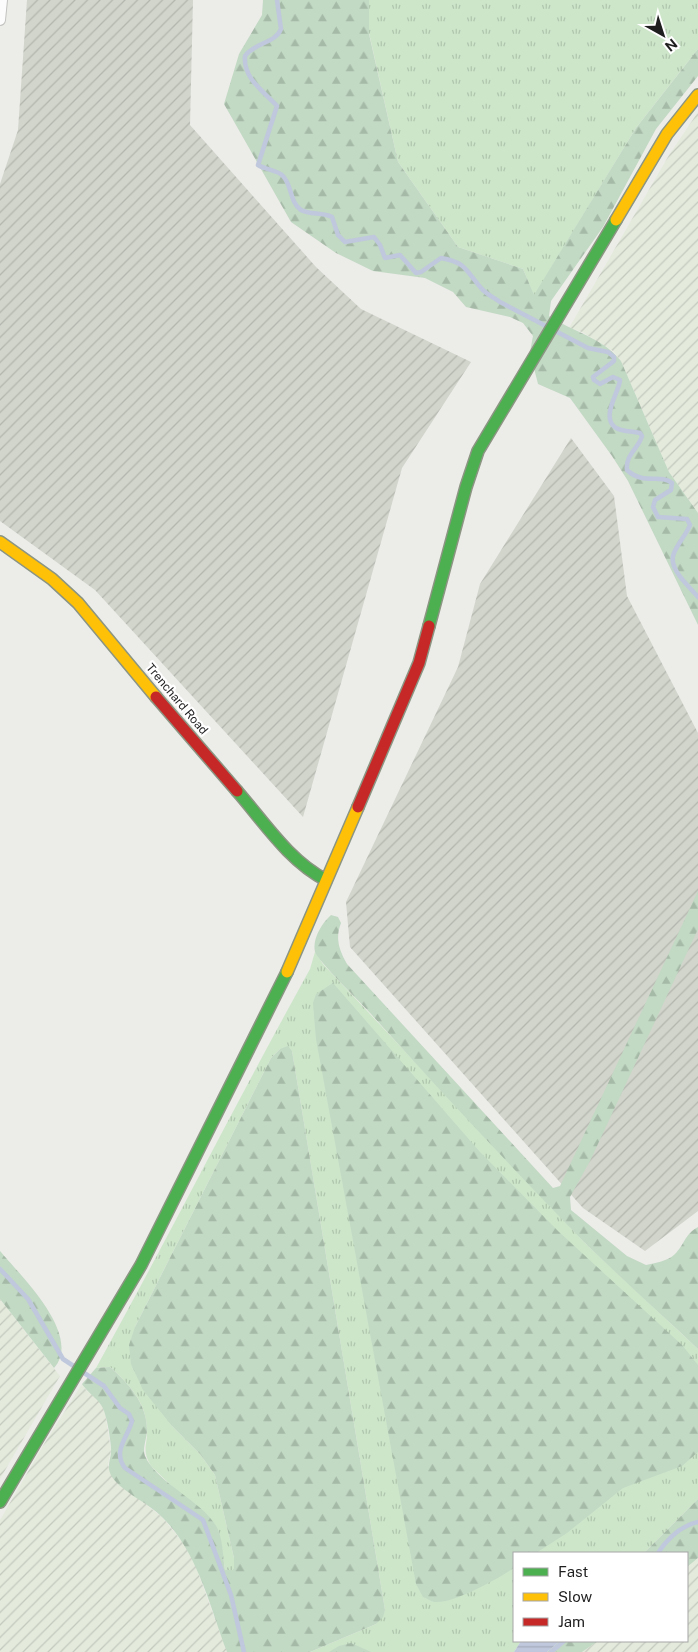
<svg xmlns="http://www.w3.org/2000/svg" width="698" height="1652" font-family="'Public Sans',sans-serif">
<style>
.construction{fill:url(#construction-furrows)}
.farmland{fill:url(#farmland-furrows)}
.grass{fill:url(#grass-tufts)}
.forest{fill:url(#forest-firs)}
.water{fill:url(#water-rules)}
.lines{fill:none;stroke-linecap:round;stroke-linejoin:round}
.stream{stroke:#bfc8dc;stroke-width:4.5}
.street-casing{stroke:#c2c2c0;stroke-width:12}
.fast-casing{stroke:#8b9582;stroke-width:14}
.slow-casing{stroke:#8b9582;stroke-width:14}
.jam-casing{stroke:#8b9582;stroke-width:14}
.street{stroke:#fcfcfc;stroke-width:10}
.fast{stroke:#4caf50;stroke-width:11}
.slow{stroke:#ffc107;stroke-width:11}
.jam{stroke:#c62828;stroke-width:11}
.labels{text-anchor:middle;dominant-baseline:central;stroke-width:4.5;stroke-linejoin:round;paint-order:stroke}
.street-label{font-size:12px;fill:#1f1f1f;stroke:#fff}
</style>
<defs>
<pattern id="construction-furrows" width="10" height="10" patternUnits="userSpaceOnUse" patternTransform="scale(1.25)"><rect width="10" height="10" fill="#d1d5cb"/><path d="M-1 1l2-2M0 10L10 0M9 11l2-2" fill="none" stroke="#b3b6ae"/></pattern>
<pattern id="farmland-furrows" width="10" height="10" patternUnits="userSpaceOnUse" patternTransform="scale(1.25)"><rect width="10" height="10" fill="#e4ebdd"/><path d="M-1 1l2-2M0 10L10 0M9 11l2-2" fill="none" stroke="#c3c9bd"/></pattern>
<pattern id="grass-tufts" width="24" height="20" patternUnits="userSpaceOnUse" patternTransform="scale(1.25)"><rect width="24" height="20" fill="#cde6ca"/><path d="M3 7l-1-3M5 7V3M7 7l1-3M15 17l-1-3M17 17v-4M19 17l1-3" fill="none" stroke="#b0c5ad"/></pattern>
<pattern id="forest-firs" width="22" height="20" patternUnits="userSpaceOnUse" patternTransform="scale(1.25)"><rect width="22" height="20" fill="#c2d9c4"/><path d="M5 1l3.5 6h-7zM16 11l3.5 6h-7z" fill="#a6baa8"/></pattern>
<pattern id="water-rules" width="6" height="5" patternUnits="userSpaceOnUse" patternTransform="scale(1.25)"><rect width="6" height="5" fill="#bfc8dc"/><path d="M0 2.5h6" fill="none" stroke="#a4abbc"/></pattern>
</defs>
<rect width="100%" height="100%" fill="#ecece8"/>
<g class="construction">
<path d="M27,0H193L190,125L316,267L361,309L471,362L402,468L303,817L95,590L0,521V184L18,130Z"/>
<path d="M571,438L614,496L627,596L698,733V1211L645,1251L583,1208L350,947L346,902L458,667L480,584Z"/>
</g>
<g class="farmland">
<path d="M698,112V513L669,472L621,361L613,351L582,332L569,328L669,155Z"/>
<path d="M0,1299L60,1376L0,1479Z"/>
<path d="M82,1384L86,1390L99,1400L105,1412L111,1450L108,1465L113,1478L163,1518L184,1544L195,1564L227,1652H0V1520L44,1444Z"/>
<path d="M698,1558V1652H582L598,1641H687V1567Z"/>
</g>
<g class="grass">
<path d="M369,0H698V49L636,128L534,296L523,269L458,247L398,162L369,33Z"/>
<path d="M315,952L323,964L586,1244L698,1349V1499L644,1553H514V1641H521L514,1652H310L376,1624L385,1610L292,1051L280,1049L271,1058L135,1327L172,1426L200,1454L215,1475L234,1558V1570H225L219,1532L151,1466C141,1449 148,1446 147,1428C146,1402 128,1383 110,1367L96,1368C169,1236 237,1101 310,969Z"/>
</g>
<g class="forest">
<path d="M263,0H369V34L398,162L458,247L523,269L534,295L636,128L698,49V76L656,129L603,227L551,301L549,316C573,332 602,337 621,361L669,472L698,513V625L628,481L612,456L570,398L538,384L530,352L533,336L523,323L510,317L466,307L453,292L425,278L373,271L336,253L291,222L224,104L239,54L262,15Z"/>
<path d="M698,891V929L590,1161L570,1197L571,1210L627,1256L646,1265C655,1263 668,1261 675,1254C685,1244 684,1235 698,1227V1349C661,1314 622,1279 585,1243C512,1168 441,1092 371,1014C362,1004 318,961 315,952C312,939 322,923 331,915L338,917L341,923C335,938 339,950 347,964L553,1188L560,1186Z"/>
<path d="M333,983L480,1152L558,1231L682,1345L698,1365V1452L682,1466L623,1488L567,1533L536,1553H514V1568C497,1579 454,1604 434,1602C431,1601 426,1598 423,1597L416,1584L316,1039L313,1003L316,994Z"/>
<path d="M288,1046L292,1051L294,1063L385,1610L383,1617L376,1624L310,1652H227C210,1607 198,1553 163,1518C150,1504 122,1492 112,1477C105,1466 112,1459 111,1448C110,1437 108,1424 105,1414C102,1400 89,1395 82,1384L96,1368L110,1367C128,1383 147,1403 147,1430C147,1438 142,1449 145,1456C158,1485 209,1504 219,1532C223,1544 223,1558 225,1570H234V1558L215,1475L200,1454L172,1426L143,1390L131,1364L129,1345L135,1327L271,1058L280,1049Z"/>
<path d="M0,1251C20,1275 83,1335 54,1368L0,1299Z"/>
<path d="M698,1499V1558L687,1567V1553H644Z"/>
<path d="M560,1641H598L582,1652H547Z"/>
<path d="M351,1643L371,1652H329L339,1646Z"/>
</g>
<path class="water" d="M521,1641H560L547,1652H514Z"/>
<g class="lines">
<g class="stream">
<path d="M277,0L281,29C276,43 254,43 245,56C243,78 263,91 277,106L258,165C266,170 278,170 283,176C292,185 290,203 301,210C310,215 323,212 332,217L338,235L345,242L374,237L380,245L385,258L400,255L416,273L421,272L441,258C466,262 466,271 481,288C486,294 493,297 500,302L588,348L608,352L614,357V361L593,377L594,380L600,384L613,377L620,380C619,393 600,417 616,428C623,432 632,431 640,433L642,436C639,448 625,455 627,470C644,486 660,473 672,483L671,490L655,500L653,507L658,517L687,519L690,525C686,535 678,543 674,553C667,568 689,586 698,597"/>
<path d="M0,1269L28,1299L63,1359L104,1386L120,1408L129,1414L132,1421C128,1437 112,1451 125,1468L203,1520L231,1595L244,1652"/>
<path d="M658,1553C668,1538 680,1526 698,1522"/>
<path d="M551,1652L564,1641"/>
</g>
<g class="street-casing">
<path id="street" d="M0,20L2,0"/>
</g>
<g class="fast-casing">
<g id="fast">
<path d="M429,626L466,487L478,451L616,220"/>
<path d="M237,791C264,822 289,861 326,880"/>
<path d="M0,1502L141,1265L287,972"/>
</g>
</g>
<g class="slow-casing">
<g id="slow">
<path d="M616,220L667,134L698,95"/>
<path d="M0,542L52,579L78,603L156,697"/>
<path d="M287,972L358,807"/>
</g>
</g>
<g class="jam-casing">
<g id="jam">
<path d="M156,697L237,791"/>
<path d="M358,807L419,663L429,626"/>
</g>
</g>
<use href="#street" class="street"/>
<use href="#fast" class="fast"/>
<use href="#slow" class="slow"/>
<use href="#jam" class="jam"/>
</g>
<g class="labels">
<g class="street-label">
<text transform="translate(177 699) rotate(50)">Trenchard Road</text>
</g>
</g>
<rect x="513" y="1552" width="175" height="90" fill="#ffffff" stroke="#a5a5a5"/>
<rect x="523" y="1568" width="25" height="8" fill="#4caf50" stroke="#a5a5a5"/>
<text x="558" y="1577" font-size="15" fill="#1f1f1f">Fast</text>
<rect x="523" y="1593" width="25" height="8" fill="#ffc107" stroke="#a5a5a5"/>
<text x="558" y="1602" font-size="15" fill="#1f1f1f">Slow</text>
<rect x="523" y="1618" width="25" height="8" fill="#c62828" stroke="#a5a5a5"/>
<text x="558" y="1627" font-size="15" fill="#1f1f1f">Jam</text>
<g transform="translate(663 35) rotate(141)" stroke="#ffffff" stroke-width="4" paint-order="stroke">
<path d="M0-4L9 19L0 12L-9 19Z" fill="#1f1f1f"/>
<text y="-8" font-size="14" font-weight="bold" text-anchor="middle" fill="#1f1f1f">N</text>
</g>
</svg>
